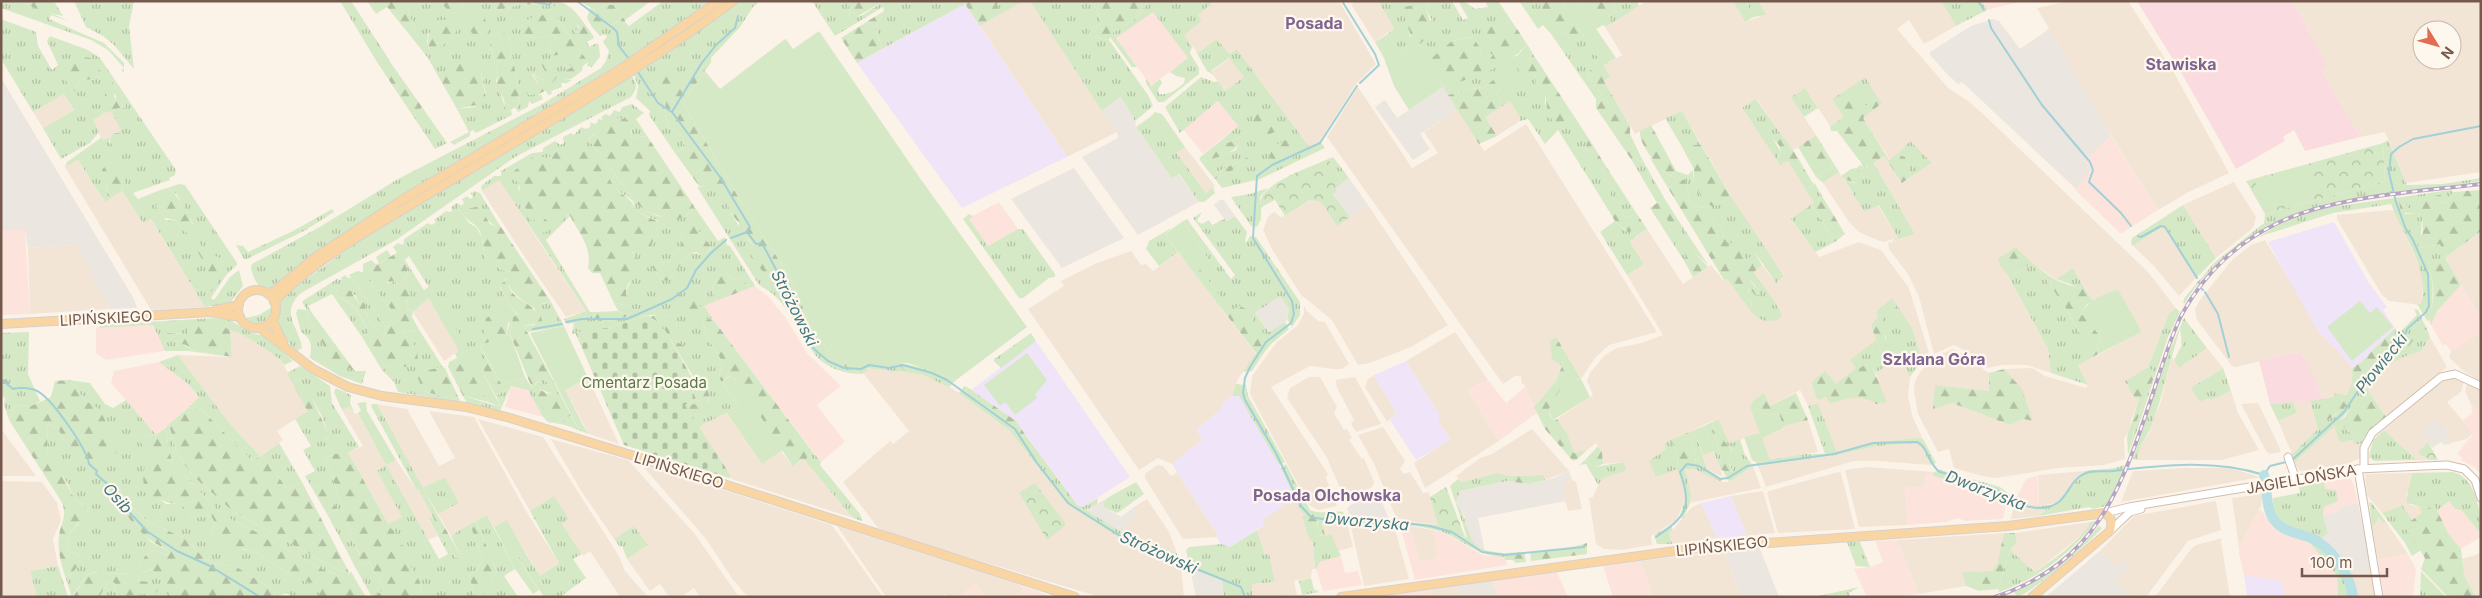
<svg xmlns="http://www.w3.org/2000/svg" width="2482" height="598" font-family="Inter,sans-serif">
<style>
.residential{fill:#f3e5d6;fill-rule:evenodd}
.commercial{fill:#fce4dc}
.industrial{fill:#ece6e1}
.education{fill:#f0e4f8}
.medical{fill:#f9dbe0}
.grass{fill:url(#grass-tufts);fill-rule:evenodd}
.forest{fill:url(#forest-firs)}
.cemetery{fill:url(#cemetery-stones)}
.park{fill:url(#park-crowns)}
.garden{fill:#d6e9c6}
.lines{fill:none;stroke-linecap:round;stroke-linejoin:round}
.stream{stroke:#a3d0d7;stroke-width:2}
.river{stroke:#bce1e5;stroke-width:10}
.secondary-casing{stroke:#d2bdae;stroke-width:9}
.primary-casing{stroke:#d8d1cd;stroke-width:10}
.secondary{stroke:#fff;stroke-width:7}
.primary{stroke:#f8d5a3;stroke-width:8}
.rail-casing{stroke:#b6a6c6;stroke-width:4}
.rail{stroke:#fef7ee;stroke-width:2;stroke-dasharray:5.5;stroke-linecap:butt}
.labels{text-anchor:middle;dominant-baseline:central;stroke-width:4.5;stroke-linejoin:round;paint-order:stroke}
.street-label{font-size:15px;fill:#75594c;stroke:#fef7ee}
.park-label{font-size:15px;fill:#567a44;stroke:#fef7ee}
.neighbourhood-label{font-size:16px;font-weight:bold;fill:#806491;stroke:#fef7ee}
.water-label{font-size:16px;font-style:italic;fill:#437981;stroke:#fef7ee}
</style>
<defs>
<pattern id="grass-tufts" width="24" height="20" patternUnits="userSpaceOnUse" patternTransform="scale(1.25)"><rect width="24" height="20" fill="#d6e9c6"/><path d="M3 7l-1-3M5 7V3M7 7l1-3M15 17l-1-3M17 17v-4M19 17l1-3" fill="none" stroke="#b2c0a3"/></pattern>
<pattern id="forest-firs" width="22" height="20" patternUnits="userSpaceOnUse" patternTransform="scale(1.25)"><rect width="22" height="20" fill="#d6e9c6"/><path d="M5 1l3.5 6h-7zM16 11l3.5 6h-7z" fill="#b2c0a3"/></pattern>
<pattern id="cemetery-stones" width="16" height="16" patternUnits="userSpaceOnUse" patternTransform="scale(1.25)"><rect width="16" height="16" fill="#d6e9c6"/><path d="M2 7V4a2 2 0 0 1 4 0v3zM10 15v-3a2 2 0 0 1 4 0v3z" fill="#b2c0a3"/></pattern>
<pattern id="park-crowns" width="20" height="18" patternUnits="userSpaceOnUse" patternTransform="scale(1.25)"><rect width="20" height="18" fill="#d6e9c6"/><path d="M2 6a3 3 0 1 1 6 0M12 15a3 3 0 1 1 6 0" fill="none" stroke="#b2c0a3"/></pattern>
</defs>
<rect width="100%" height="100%" fill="#fcf3e8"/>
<g class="residential">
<path d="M1024,1H1030L1117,132L1067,157L980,26Z"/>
<path d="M1215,1H1339L1376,64L1356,84L1320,141L1312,148H1310L1237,49L1229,54L1198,53L1183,35L1202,21L1198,15Z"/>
<path d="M1356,1H1378L1394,28L1375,42L1351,4Z"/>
<path d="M1647,1H1733L1745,22L1765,15L1758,1H1941L1956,26L1924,44L1909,20L1897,29L1949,89L1967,100L1981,112L2148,272L2176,308L2169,313L2148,367L2125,381L2139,399L2131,420L2130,431L2124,438L2125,459L2104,465L2059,468L1995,478L1982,476L1954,468L1949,449L1938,452L1918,414L1914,391L1915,381L1921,371L1934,357L1953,349L1978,362L1984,370L1989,373V391L1935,385L1952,403L2010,425L2024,419L2032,421L2010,377L2004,369L2032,368L2045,376L2086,388L2088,385L2078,365L2142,332L2118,289L2093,301L2073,268L2056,279L2031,263L2016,247L1998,259L2048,349L2051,373L2027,365H2003L1987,368L1980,359L1954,345L1934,354L1919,297L1908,274L1889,249L1888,243L1915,234L1873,162L1884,156L1903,183L1932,163L1890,160L1863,118L1844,117L1830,126L1805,88L1791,97L1816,135L1792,151L1757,99L1742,108L1780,165L1788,161L1814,203L1791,220L1819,257L1859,242L1881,250L1909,288L1929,353L1922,359L1912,328L1892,298L1878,317L1877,340L1851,360L1856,368L1836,385L1811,383L1817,400L1826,396L1870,399L1878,377L1875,373L1885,367L1888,359L1896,358L1904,364L1910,377L1908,397L1913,418L1923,439L1918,438L1875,442L1837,452L1818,403L1808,406L1800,390L1770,406L1763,393L1760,433L1730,443L1717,419L1664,443L1679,473L1686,496L1677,520L1651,536L1652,545L1620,550L1604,549L1596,544L1589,498L1593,497L1601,479L1626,470L1623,462L1603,464L1602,452L1596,443L1587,450L1574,454L1567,433L1557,419L1593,395L1587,381L1590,373L1605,355L1617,348L1641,343L1663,335L1627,275L1644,264L1630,242L1647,229L1683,284L1711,265L1723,280L1727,279L1757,318L1772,297L1753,271L1762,265L1776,283L1784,275L1750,229L1682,111L1635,134L1604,81L1609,76L1603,66L1622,55L1605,27Z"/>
<path d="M2069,1H2128L2173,71L2229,173L2189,192L2158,210L2104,124L2037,8Z"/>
<path d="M2292,1H2481V172L2406,183L2385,132L2360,137L2321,70L2327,65ZM2422,30H2452V60H2422Z"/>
<path d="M1230,58L1244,77L1225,91L1211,72Z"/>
<path d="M1358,87L1412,168L1438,153L1424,132L1458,110L1484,151L1526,124L1657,332L1609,345L1595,358L1581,379L1556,337L1562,366L1556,381L1534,407L1524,384L1522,385L1521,376H1515L1503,384L1327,137Z"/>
<path d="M64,94L74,110L43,128L33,112Z"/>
<path d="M1510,101L1520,118V121L1497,136L1484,117Z"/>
<path d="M111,110L122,131L103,141L92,120Z"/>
<path d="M1185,147L1215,186L1206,193L1176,153Z"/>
<path d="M78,160L104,201L122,191L143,223L150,218L205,307L151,310L65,167Z"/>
<path d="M1839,172L1864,212L1878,205L1898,238L1883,242L1870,237L1859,232L1849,222L1823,183Z"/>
<path d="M499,179L543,248L586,311L566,317L526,259L482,191Z"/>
<path d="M2234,182L2256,217L2253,228L2216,258L2183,205Z"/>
<path d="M1311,200L1321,202L1337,225L1368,205L1448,325L1411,347L1370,363L1358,365L1332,320L1301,295L1273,251L1263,230L1268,217L1272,213L1275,212L1280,217L1285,216Z"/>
<path d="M2389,210L2394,211L2422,272L2423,283L2421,305L2389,301L2382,295L2337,219V215Z"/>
<path d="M2164,226L2196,278L2179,296L2153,265L2133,246Z"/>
<path d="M2481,231V318L2445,258Z"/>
<path d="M2265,240L2329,344L2332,343L2352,368L2354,382L2347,395L2335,393V397L2324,400L2316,387L2318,385L2299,352L2236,367L2232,366L2197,320L2195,309L2200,300L2232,260L2251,245Z"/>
<path d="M78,245L109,309L30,314L28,248Z"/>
<path d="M1131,251L1141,265L1146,264L1153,271L1178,252L1256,354L1238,379L1232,396L1221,404L1223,408L1197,429L1202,440L1172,464L1158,458L1139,470L1028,309L1064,286L1061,281L1097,263Z"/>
<path d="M429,298L460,350L444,361L413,312Z"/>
<path d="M1304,305L1306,310L1318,321L1325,322L1349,364L1342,369H1333L1310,366L1271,387L1328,474L1326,478L1337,506L1318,510L1309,505L1250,394L1252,376L1276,343L1298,325L1304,313Z"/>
<path d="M230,329L240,332L281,360L308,411L277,431L283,440L260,456L230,424L178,355L232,357Z"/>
<path d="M1455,332L1488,380L1467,390L1499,441L1425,488L1414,463L1450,439L1439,423V414L1406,361Z"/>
<path d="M2481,332V381L2463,371L2449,357L2451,351Z"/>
<path d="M2430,337L2447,367L2386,417L2365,387L2387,366L2402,356L2421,351Z"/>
<path d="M2207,348L2223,368L2208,377V398L2211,400L2231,391L2238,413L2259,450L2222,460H2138L2137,453L2150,431L2161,401L2172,357L2179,368Z"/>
<path d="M871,367L920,374L942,382L959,393L1010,431L1067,504L1132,546L1181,566L1184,597H1100L907,539L878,528L843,482L890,441L893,444L909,431L863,373Z"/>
<path d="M1374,375L1396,413L1387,422L1365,387L1368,379Z"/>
<path d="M1309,377H1320L1337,407L1334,413L1344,430L1347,429L1352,438L1349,440L1362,459L1364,458L1374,482L1372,487L1346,501L1326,456L1287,398L1290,388Z"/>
<path d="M1355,377L1381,424L1356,432L1351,423L1354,420L1337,388L1336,380Z"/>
<path d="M588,378L619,444L589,434L565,390Z"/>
<path d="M2455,378L2464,381L2461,392L2447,402L2473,433L2467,439L2451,443L2449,446L2446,426L2422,432L2428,442L2423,448L2422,456L2429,460H2417L2384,430L2435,387L2446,380Z"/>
<path d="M2467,383L2481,390V413L2471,404L2465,391Z"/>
<path d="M2310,401L2318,429L2292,454L2278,421L2297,413L2293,402Z"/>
<path d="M2258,403L2278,444L2281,452L2270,454L2266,451L2241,404Z"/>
<path d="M377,404L407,409L439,466L455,458L429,411L474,417L526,511L559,563L540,576L507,521L494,527L487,515L451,536L438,514L459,503L445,477L423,489Z"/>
<path d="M349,407L355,414L358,413L386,465L396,460L416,489H418L434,517L429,520L438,536L428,540L416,519L402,517L388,524L348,453L363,446L342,410Z"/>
<path d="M726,412L762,464L781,451L793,467L803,459L853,518L729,478L731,476L699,427Z"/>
<path d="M478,419L543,437L619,556L625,571L648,597H620L590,551L583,556L582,554L562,524L561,507L554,496L530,511Z"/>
<path d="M1804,420H1808L1818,452L1770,460L1761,437L1784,429L1783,426Z"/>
<path d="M2334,425L2340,443L2352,440L2355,444H2361L2360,458L2348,464L2301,471L2298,469L2295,463Z"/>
<path d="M1383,427L1405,461L1400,469L1404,474L1410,472L1423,493L1429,492L1438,525L1397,520L1374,464L1358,435Z"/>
<path d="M1,429L36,476H1Z"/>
<path d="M1532,429L1569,471L1545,480L1544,475L1510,476L1497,473L1462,482L1456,476L1480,458L1492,454Z"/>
<path d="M551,439L628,460L694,533L739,597H700L694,588L681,597H669L660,584L650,591L627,559L648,545L634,526L614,539L580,489Z"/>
<path d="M1917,443L1922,446L1930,465L1878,461H1854L1766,487L1758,466L1836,455L1877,446Z"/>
<path d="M1714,451L1723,477L1707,469L1703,455Z"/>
<path d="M640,463L832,525L883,597H748L734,581L706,539Z"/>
<path d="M1157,465L1163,466L1171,476L1177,472L1218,535L1217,537L1183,539L1145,478V474Z"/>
<path d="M1753,466L1761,488L1690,503L1685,469H1698L1722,482H1729Z"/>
<path d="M1867,467L1934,472L1933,476L1926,474L1924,487H1905L1908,525L1859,527L1845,470Z"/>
<path d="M2183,468H2230L2261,477L2121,502L2133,471Z"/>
<path d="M2085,471L2056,503L2039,506L2038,475Z"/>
<path d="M1838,472L1841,473L1855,529L1778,533L1767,493L1769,491Z"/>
<path d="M2412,473L2411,486L2406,495L2410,505L2419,506L2423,515L2413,521L2402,505L2382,513L2367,495L2365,478L2366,474Z"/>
<path d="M1572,480L1576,482L1582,509L1568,511L1561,486Z"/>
<path d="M1,481L42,482L57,503L61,520L53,539L58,566L30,571L37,597H1Z"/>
<path d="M1763,491L1775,533L1747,536L1731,496Z"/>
<path d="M2263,494L2261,506L2239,548L2232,498Z"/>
<path d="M1147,499L1169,532L1177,553L1154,547L1121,532L1138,514L1134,507Z"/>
<path d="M1295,499L1306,515L1303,516L1316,555L1314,562L1316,569H1312L1311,578L1294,581L1297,595L1252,597V584L1275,582L1269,553L1265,555L1257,530L1265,524L1262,519Z"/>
<path d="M2216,501L2221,530L2188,541L2146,597H2134L2115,582V566L2100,551L2134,516Z"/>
<path d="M1701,503L1717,538L1672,544L1668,532L1673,530L1691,508Z"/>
<path d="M2014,505L2032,509H2047L2038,516L2011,519Z"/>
<path d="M1336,516L1346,519L1353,547L1338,551L1331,535L1326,536L1322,522Z"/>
<path d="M2378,517L2384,523L2386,522L2408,554L2378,560L2372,526L2375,525L2376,519Z"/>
<path d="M1350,522L1377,526H1394L1409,579L1364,586Z"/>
<path d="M2090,522L2088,528L2073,542L2035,572L2010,550L2017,542L2015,533Z"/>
<path d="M837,526L1020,585L1023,590L1013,597H985L976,584L960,597H947L945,594L941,597H886Z"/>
<path d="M1409,526L1433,530L1438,557L1433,560L1420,561Z"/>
<path d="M2004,533L1997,564L1992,571L1963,572L1966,586L1919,594L1897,540Z"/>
<path d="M2222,538L2221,541L2230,597H2155L2191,549L2196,545Z"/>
<path d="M1724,551L1741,597H1654L1640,561Z"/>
<path d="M2481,553V597H2476L2464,575L2462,559Z"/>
<path d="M2372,571L2376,597H2357L2353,576Z"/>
<path d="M1456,586L1461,597H1432L1429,590Z"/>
</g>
<g class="commercial">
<path d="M1982,1H2024L1987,10Z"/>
<path d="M1153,11L1188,58L1151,86L1116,38Z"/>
<path d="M1219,101L1238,126L1203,154L1183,129Z"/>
<path d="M2111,136L2158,210L2122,233H2120L2074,189H2076L2084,160Z"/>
<path d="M999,202L1018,229L988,246L968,218Z"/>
<path d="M1,230H25L30,314L1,315Z"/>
<path d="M2461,285L2481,318V332L2451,351L2446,344L2443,346L2431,325L2437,311Z"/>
<path d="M755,286L768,296L785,317L807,353L841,386L817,405L845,442L821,462L703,306Z"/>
<path d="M153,325L165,351L106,360L96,353V328Z"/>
<path d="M159,362L187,383L199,398L156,435L111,383L114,371Z"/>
<path d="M1488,380L1506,403L1525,387L1538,412L1499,441L1467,390Z"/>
<path d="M511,386L528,390L543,417L505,407Z"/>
<path d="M2471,404L2481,413V474L2474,467L2461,460L2462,457L2457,454L2473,434L2463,420L2472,413Z"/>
<path d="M1926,474L1986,490L2003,498L2007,500L2003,519L1965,521L1958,518L1946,522L1908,525L1905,487H1924Z"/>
<path d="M2037,476L2039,506L2021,502L2016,499L2026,479Z"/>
<path d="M2350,478L2354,485L2358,503L2340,507L2341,511L2323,515L2324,507L2331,491L2324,489V482Z"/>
<path d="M2449,501L2455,509L2461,510L2481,534V537L2461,549L2448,533L2437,511Z"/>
<path d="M2259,510L2262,511L2272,526L2286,534L2309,542L2337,576L2338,596L2285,597L2282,581L2244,575L2239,554V548Z"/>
<path d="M1400,526H1409L1420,561L1433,560L1438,557L1433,530L1446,534L1483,555L1505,557L1507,565L1415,580Z"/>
<path d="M1897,540L1919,594L1898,597H1867L1854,569L1870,567L1883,562L1875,541Z"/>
<path d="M2408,554L2416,569L2413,597H2384L2378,560Z"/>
<path d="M1341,556L1345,573L1358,571L1362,585L1323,591L1316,569L1320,562Z"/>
<path d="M1640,561L1654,597H1613L1603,566Z"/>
<path d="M1557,572L1568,597H1499L1491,581Z"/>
<path d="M976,584L985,597H960L964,592Z"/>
<path d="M1020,585L1038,591L1050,597H1013L1023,590Z"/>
<path d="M1429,590L1432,597H1383L1405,593Z"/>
</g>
<g class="industrial">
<path d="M1993,19L1999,21L2020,49L2049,29L2111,136L2085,160L2091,169L2076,189L1962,82L1958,84L1948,75L1930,55V52L1971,26Z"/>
<path d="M1,78L134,299L137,308L109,309L78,245L28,248L25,230H1Z"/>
<path d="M1443,87L1458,110L1420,134L1430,149L1413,160L1375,107L1385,100L1397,118Z"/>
<path d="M1121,97L1135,121L1136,127L1172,178L1178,174L1199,202L1138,235L1082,157L1118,138L1117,132L1102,111Z"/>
<path d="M1074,168L1124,238L1062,268L1011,199Z"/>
<path d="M1349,178L1368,205L1350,217L1333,193L1337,191L1336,188Z"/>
<path d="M1220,200H1224L1235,216L1226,221L1214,205Z"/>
<path d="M1280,295L1289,309L1286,321L1270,332L1255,313Z"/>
<path d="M2437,419L2444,427L2446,426L2449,444L2444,445L2441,442L2432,448L2421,432Z"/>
<path d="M1569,471L1572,480L1561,486L1566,501L1478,518L1485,552L1478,549L1471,540L1463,512L1458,508L1456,502L1460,491L1507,481L1529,484L1554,478Z"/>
<path d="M1375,492L1378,493L1390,521H1371L1351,516L1347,509L1349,506Z"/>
<path d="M1107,498L1103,504L1109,510L1121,517L1134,507L1138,514L1121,532L1086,510Z"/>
<path d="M2358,503L2372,571L2351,577L2328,545L2321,539L2328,533L2323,515L2340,511V507Z"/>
<path d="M1760,549L1779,597H1741L1724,551Z"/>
<path d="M2100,551L2115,566L2122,561L2129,568L2115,582L2134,597H2049L2048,595Z"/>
<path d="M1190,569L1222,580L1224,597H1196Z"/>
<path d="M1491,581L1499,597H1461L1456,586Z"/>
</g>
<g class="education">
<path d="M965,4L1067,157L962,208L857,63Z"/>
<path d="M2334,222L2369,283L2387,307L2383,310L2395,328L2360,363L2352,368L2332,344L2329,345L2324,335H2320L2268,242Z"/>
<path d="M1036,341L1130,477L1083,507L1078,506L1016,421L971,390Z"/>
<path d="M1406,361L1439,414V423L1450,440L1416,460L1390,420L1396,413L1374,375Z"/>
<path d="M1239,395L1288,481L1295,499L1263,519L1265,524L1230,547L1221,545L1217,537L1218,535L1172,464L1202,440L1197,429L1223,408L1221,404L1232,396Z"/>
<path d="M1731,496L1747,536L1717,538L1701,503Z"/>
<path d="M2244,575L2282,581L2285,597H2247Z"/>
</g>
<g class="medical">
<path d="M2137,1H2292L2327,65L2321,70L2360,137L2305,151L2294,130L2283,137L2285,141L2236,169L2182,74Z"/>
<path d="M2300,352L2319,385L2316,387L2324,400L2270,404L2259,361Z"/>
</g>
<g class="grass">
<path d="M1,1C7,1 13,1 18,1C23,2 64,18 68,21L51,15L49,19L104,43L124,63V72L121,71L124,68L108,50L91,40L1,8Z"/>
<path d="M74,1H134L129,26L134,69L114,45L103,36L86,27Z"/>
<path d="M340,1H351L390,61L377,62Z"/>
<path d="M408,1H439L461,13L463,1H494L496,11L522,4L555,6V1C565,2 572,8 578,15L574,19L582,34L589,36L592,34L594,38L587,42L589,47L597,43L599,45L600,57L592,67L587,66L588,62L554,13L524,34L536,38L552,35L557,38L550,42L551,55L563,53L573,67L568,69L564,79L572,80L567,83H561L562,87L551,91L552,94L548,95L545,90L558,75L541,64L549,76L545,79L539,80L534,73L532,75L539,85V96L541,94L543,99L532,104L529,101L528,107L518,112L516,108L518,106L519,89L508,36L490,44L498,74L496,81L507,112L511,110L512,115L476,133L473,130L470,132V136L454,145L450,142L469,132L457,109L475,107L486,94L481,73L445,78L442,83L428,58L409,34L415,29L408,11ZM428,33L453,37L430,50L427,42Z"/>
<path d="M663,1H713L604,76L311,256L285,279L270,290C256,288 254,279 251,268L252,264L318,228L398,179L539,106L601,68L606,61L609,51L603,42L607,37L605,34L600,36L592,27H609L617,21L621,24L625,22L629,26Z"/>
<path d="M738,1H760L753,7L740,27L711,58V62L705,71L703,66L666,103L665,114L669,127L683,137L685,147L675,153L649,115L650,111L636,98L638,86L634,75Z"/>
<path d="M812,1H850L849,19L863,15L884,1H963L965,4L882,49L876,28L884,11L883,7L835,36Z"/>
<path d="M1003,1H1024L1001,14L997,4Z"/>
<path d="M1030,1H1093L1102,23L1090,30L1089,36L1109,40L1148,95L1153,106L1135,121L1121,97L1102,111Z"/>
<path d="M1146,1H1215L1198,15L1202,21L1184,35L1192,47L1190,53L1199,68V74L1164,102H1158L1147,85L1146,79L1151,86L1160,79L1162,83L1158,89L1159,94C1167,96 1178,89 1184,83L1185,78L1176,76L1170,72L1188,58L1153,12L1116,38L1137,67H1132L1110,37V34L1133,21L1147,4Z"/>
<path d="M1378,1H1419L1408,22L1410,37L1432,20L1426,10L1430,1H1452L1463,20L1468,18L1458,1H1464L1475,9L1488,7L1485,1H1498L1515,26H1498L1494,55L1490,59H1485L1479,54L1482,50L1471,37L1452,41L1428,61L1420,44L1402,55L1388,34L1394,28Z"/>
<path d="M1519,1H1548L1544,2L1546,22L1565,35H1583L1599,59L1588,73L1591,80L1602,95L1596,99L1551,34L1543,25L1538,29Z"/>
<path d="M1577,1H1588L1603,25L1596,29Z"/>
<path d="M1613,1H1637L1639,6L1614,22L1608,16L1616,11Z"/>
<path d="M1745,1H1758L1766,15L1754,17Z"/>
<path d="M1941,1H1982L1987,10L1956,26Z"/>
<path d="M1,19L36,32L38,46L52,70L58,65L47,41L50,36L88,50L100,58L176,170L175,175L169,178L170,180L133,193L138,199L160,190L163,193L165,220L177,221L183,231L193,224L177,195L167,188L179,184L185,185L237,263V265L227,274L211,298L214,300L230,277L239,270L243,286L230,303L205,307L151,219L143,223L122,191L125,181L108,184L106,191L112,197L105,202L78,160L65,167L67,162L102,137L103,140L110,137L109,143L121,134L117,133L121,130L112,113L115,109L126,107L116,101L115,84L112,104L101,111L103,114L93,120L99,132L90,143L61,159L43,128L74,110L64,94L33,112L1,59ZM91,58L98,79L80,80L74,92L70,86Z"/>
<path d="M1217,39L1229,54L1237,49L1310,148L1320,141L1325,148L1260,179L1222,188L1215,179L1249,162L1248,157L1217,172L1213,177L1202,163L1236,150L1243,136L1228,143L1223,139L1238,126L1218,101L1180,133L1165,107L1201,77L1214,82L1218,81L1225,91L1244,77L1229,58L1211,71L1214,75L1207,71L1195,50L1198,53Z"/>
<path d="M1527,44L1535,57L1526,60L1545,93V104L1562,123L1574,116L1589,139L1585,148L1598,168H1607L1637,214L1628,218L1624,216C1619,203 1610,195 1600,186L1596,190L1558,130L1545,144L1528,119L1520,121V118L1510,101L1501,107C1500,94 1502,89 1514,84L1499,75L1486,86L1448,95L1443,87L1518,55Z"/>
<path d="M632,76C638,85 637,89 631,97L515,157L396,240L301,293C279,314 299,326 302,348L297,351C280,336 271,320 280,298L359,241Z"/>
<path d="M1865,77L1878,98L1865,106L1856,100V92L1851,87Z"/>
<path d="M1805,88L1818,108L1804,117L1791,97Z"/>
<path d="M1756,99L1780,133L1773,139L1781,152L1776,159L1742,108Z"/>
<path d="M632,104L644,113L636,119L647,136L630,138L632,130L596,133L588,139L638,205C655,218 667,220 686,216L694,206L718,241L725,237L727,245L730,246L755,286L750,288L741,278L732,280L721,267L718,279L712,286L716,301L704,306L712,318L703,322L707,337L722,361L719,378L739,406L706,423L704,407L709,400L702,379L688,358L683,345L670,339L667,334L675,330L677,324L675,316L647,315L613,327L572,334L574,323L567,324L564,319L586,311L499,180L482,191L481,186L494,176H501V171L532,153L543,152V148L555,141L560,145L564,143L563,137L571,133L574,135L581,127L586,129L590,127L591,122L594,124L597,123L598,119L603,120L601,117L606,114L610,116L614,110L620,112L622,107ZM594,156L615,188L633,201L637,212L659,221L650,250L644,248L631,250L637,258C636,265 635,273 632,279C626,292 624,290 630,306L614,303L618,311L626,314V317C616,319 604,324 594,319L595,312H590L546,240L570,216L569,214L564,218L542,213L532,221L525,207L521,205L522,196L518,188L520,183L542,159ZM694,224L711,248L704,256L691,252L668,281L662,280L652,267L656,262L667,263L681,245L682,232Z"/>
<path d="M422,107L447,143L435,149L411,113L417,112Z"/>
<path d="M1682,111L1701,145H1681L1665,118Z"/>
<path d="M1150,117L1206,193L1213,187L1215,193L1204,202H1199L1179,174L1172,178L1136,127Z"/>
<path d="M1816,135L1839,172L1823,183L1816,177L1833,166Z"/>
<path d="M2388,140L2407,185L2443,184L2481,178V181C2458,184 2436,188 2413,191C2338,200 2275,208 2218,263C2206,275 2192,289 2185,304L2183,302L2185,297L2215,262L2264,223L2265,214L2385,181L2383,143Z"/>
<path d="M1910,141L1932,163L1911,177L1905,157L1897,154Z"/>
<path d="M1333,157L1349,178L1336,188L1335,185L1341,180L1328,159Z"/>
<path d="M1634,157L1641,163L1642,159L1666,201L1657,203L1631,159Z"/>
<path d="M1650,158C1659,162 1661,171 1670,176L1676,171L1688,175L1693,170L1694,184L1704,201L1723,202L1730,195L1784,276L1776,283L1756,254L1747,261L1734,243L1728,246L1720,226L1713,221L1707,208L1691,206L1685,180L1668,188Z"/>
<path d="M1873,162L1915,234L1893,241V240L1898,238L1879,205L1864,212L1844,179L1854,183L1864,177L1857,168L1860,165L1866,168Z"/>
<path d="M1814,182L1822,196L1814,203L1805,189L1814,185Z"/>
<path d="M714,185L730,207V212L748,240L755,247L764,273L779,284L791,313L806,336L814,333L833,356L847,359L844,365L862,374C803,372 809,329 775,296C771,292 764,288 759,285L697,187Z"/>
<path d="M1268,188L1260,197V203L1263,206L1261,208V219L1257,227L1251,226L1231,197L1250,194Z"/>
<path d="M2451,190L2453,192L2446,204L2441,201V196L2415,208H2408L2404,214L2417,213L2422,217L2420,248L2440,244L2445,256L2429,268C2435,287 2433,305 2428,322L2417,304H2421C2430,268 2403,237 2391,204L2333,213L2258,237L2284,222L2324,208Z"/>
<path d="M475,191L480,193L497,221L495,226L472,208L461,206L464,203L462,199L467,196L470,199L473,197L471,193Z"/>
<path d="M457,203L460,205L458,209L469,223L476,227L482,237L485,259H491L500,269L509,272L543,304L551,302L564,326L528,332L524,326L534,325L541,317H535V309C522,300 510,294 506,278L500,287L507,302L518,316L513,317L510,334L506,336L510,322L483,337L484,344L480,346L484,354V375L409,256L405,260L429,298L413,312L407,308L408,286L402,281L408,273L403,255L397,253L393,247L398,243L403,245L404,239L428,223L432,225L436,222L434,220L446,211L449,212L452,211L451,207Z"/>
<path d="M1812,204L1835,242L1815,252L1791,219Z"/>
<path d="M2183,205L2216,258L2196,278L2164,226L2133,246L2131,244L2132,238Z"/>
<path d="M332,209L334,212L304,231L247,259H244L236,245L243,246L248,252L293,231Z"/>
<path d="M1202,212L1197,221L1202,224L1209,220L1212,225L1224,219L1227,221L1235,216L1247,232L1245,240L1246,243L1250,236L1256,237L1300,302V315L1292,327L1287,319L1289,309L1280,296L1255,313L1269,332L1285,322L1289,329L1270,345L1261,357L1259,349L1272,335L1265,336L1240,306L1231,312L1200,269L1205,268L1220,277L1183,221L1187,219L1231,279L1235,275L1193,218Z"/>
<path d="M969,214L973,216L969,219L988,246L1018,229H1023L1055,274V277L1049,278L1023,298H1019L963,219Z"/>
<path d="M1663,219H1667L1681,230L1684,229L1709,266L1694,252L1683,259L1659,222Z"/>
<path d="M1615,221L1628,233L1632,230L1637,236L1630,242L1644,264L1627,275L1600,232Z"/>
<path d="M1173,227L1165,234L1178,252L1159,266L1146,249L1149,241Z"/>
<path d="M387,250L391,256L369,270L388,283L396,281L400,321L398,322L363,272V264L371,260L376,264L379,263L376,257Z"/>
<path d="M2031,263L2046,279L2069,313L2088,348V360L2078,365L2088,385L2051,373L2048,349L2009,278Z"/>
<path d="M2073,268L2084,287H2077L2056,279Z"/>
<path d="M1753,271L1772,297L1782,315L1778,320C1765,323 1758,320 1750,310L1752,304L1747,291L1756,287L1748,277Z"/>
<path d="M345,275L348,278H351L386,327L385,336C375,332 364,315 365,305L362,301L359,303L355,295L336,290L338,297C354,301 363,320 369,333L362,337L332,294L308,306L312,313H309L308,319L318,335L355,371H366L362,384L340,376L310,358C312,346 312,339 301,332L296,313L298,309L307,310L302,302L304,300L337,279L342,280L341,278Z"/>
<path d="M1897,305L1912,328L1922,359L1910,377L1904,364H1900L1896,358L1888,359L1885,367L1875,373L1870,363L1860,368H1856L1850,360L1876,340L1882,356L1886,337L1883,332V318Z"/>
<path d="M272,307L271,314L263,323H251L245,318L259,315Z"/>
<path d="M2176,308L2180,312L2168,337L2128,457L2137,420L2154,377L2153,371L2148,367L2169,313Z"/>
<path d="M2414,309L2418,310L2422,319L2413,329H2427L2430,337L2421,351C2398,357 2381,368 2365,387L2371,395L2362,399L2358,396C2345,422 2315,441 2295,463L2292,454L2318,429L2310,401L2334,397L2335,393L2347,395L2328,420C2346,409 2352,394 2363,378C2379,355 2397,334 2417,315Z"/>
<path d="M215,318L230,320L250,332L266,337L293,361L284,365L281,360C250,339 232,322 192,327L187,334L166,333L192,350L232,357L188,351H165L153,325L98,328L101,325L113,324Z"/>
<path d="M2184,318L2207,348L2179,368L2174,360L2182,345L2180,329C2170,361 2163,394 2152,425C2147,437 2137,448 2138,460L2133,459L2167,356Z"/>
<path d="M418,328L443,367L418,372L423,391L460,401L459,402L398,392L394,382L382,370L398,361L407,338L401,331L414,332Z"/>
<path d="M29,332L28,374L40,401L31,406L16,405L9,420L4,405L5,399L13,394L10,383L1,376V333Z"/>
<path d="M1031,333L1036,341L1001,368L993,360Z"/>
<path d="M178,355L230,424L260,456L252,461L202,410L189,407L199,397L187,383L159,362Z"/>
<path d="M868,362H897L905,372L866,368Z"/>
<path d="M300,366L330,386L332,403L359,447L348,453L354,463H348L342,454H332L324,461L332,475L350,534L360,556L350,557L327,514L337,510L318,485L312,488L305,476L315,471L303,450L311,446L295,419L308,411L325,439L329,438C325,417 311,396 299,379L292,383L287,373Z"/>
<path d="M2223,368L2231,391L2211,400L2208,398L2200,402L2191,388Z"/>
<path d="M926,369L956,380L949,387L923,375Z"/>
<path d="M525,377L532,388L539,380H545L549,385L554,382L560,394H553L539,389L551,423L562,422L571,415L578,428L583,425L589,434L565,425L548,422L543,417L528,390L523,389L522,378Z"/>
<path d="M69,380L90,383L105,404L113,408L126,400L156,435L141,437L151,454L157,497L166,504H181L193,518L211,515L215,523L210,535L243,550H253L294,578L319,585V595L321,597H291L288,593L275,597L274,590L235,566L217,564L205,559L184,538L147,521L128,502L120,490L114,501L151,542L170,552L168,555L154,550L145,556L134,573L104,574L97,571L86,576L72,597L64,573L71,575L82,556L68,551L69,534L89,512L73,496L68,484L47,454L48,424L58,428L64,441L99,410L86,401Z"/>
<path d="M694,381L701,389V398L696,404L685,405L696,399L689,384Z"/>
<path d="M1236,384L1246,385L1248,396L1285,462L1279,465L1239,396H1232Z"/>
<path d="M511,386L500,411L467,403L463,396L501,407L496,396Z"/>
<path d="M964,386L967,387L965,391L969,395L1005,422L1018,436L1027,437L1078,506L1083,507L1098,498L1097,504L1086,510L1131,538L1177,553L1181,566L1132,546L1067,504L1010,431L959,393Z"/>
<path d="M336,388L351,395L350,403L354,412L349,407L342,410L334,392Z"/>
<path d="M2293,402L2297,413L2278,421L2270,404Z"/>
<path d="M1818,403L1837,452L1875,442L1918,438L1923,439L1936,463L1930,465L1922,446L1917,443L1877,446L1836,455L1758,466L1756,462L1805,454H1825L1808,406Z"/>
<path d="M372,404H377L423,488L445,477L459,503L438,514L423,489H416L371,406Z"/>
<path d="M1712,422L1721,459L1717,460L1704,426Z"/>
<path d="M169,424C172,434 174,448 180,457C191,479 215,493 231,510L340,571L350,574L351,571L354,577H345L324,570L256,532L222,515L172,462L165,428Z"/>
<path d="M2342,426L2349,432L2364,438L2361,444H2355L2352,440L2340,443L2335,429Z"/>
<path d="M2384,430L2417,460L2374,461L2369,457L2373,440Z"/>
<path d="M1724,432L1730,443L1740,439L1745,455L1753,466L1729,482L1723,471L1733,472L1729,463L1732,449L1724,441Z"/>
<path d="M1696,435L1707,469L1720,477L1722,482L1694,469L1696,457L1690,438Z"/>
<path d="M1670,440L1678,454L1677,469H1685L1691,495L1690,503L1683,519L1680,516L1686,496L1678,471L1677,469L1656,477L1649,461L1666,449L1664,443Z"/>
<path d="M279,443L302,482L288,490L262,455Z"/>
<path d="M812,451L821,462L820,465L860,514L862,521L853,518L805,461Z"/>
<path d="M1585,460L1595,467L1623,462L1627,470L1602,479L1598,485L1586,464L1579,465Z"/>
<path d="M1286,464L1310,510C1320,515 1331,510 1343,512L1346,519L1330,517L1322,522L1326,536L1331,534L1341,556L1320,562L1316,569C1312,559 1317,545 1309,538L1322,537L1318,531V522L1310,513L1306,515L1301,511L1281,468Z"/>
<path d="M386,465L439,559L448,554L429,519L434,517L455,557L462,559L451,536L470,524L483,561L475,572L469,575L475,597H423L420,582L406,562L388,524L402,517L377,471Z"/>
<path d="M2124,465C2126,477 2113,496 2106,506L2093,509L2089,507L2038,516L2046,510L2014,505L2016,499C2026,506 2045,508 2057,503L2085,471L2114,468Z"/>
<path d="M1940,470L2000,487L2011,495L2007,500L1986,490L1933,476L1934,472Z"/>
<path d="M2453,472C2477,478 2481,513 2481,534L2461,510L2455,509L2449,501L2437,511L2434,505L2423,515L2419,506L2407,503C2406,493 2411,484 2412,473Z"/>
<path d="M1497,473L1510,476L1507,481L1460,491L1456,502C1458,507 1462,510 1463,515C1474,544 1470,550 1504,553L1505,557C1479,556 1469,545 1447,534C1433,528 1415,525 1400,526L1398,522L1438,525L1464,538L1467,537L1450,486L1458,479L1462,482Z"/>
<path d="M1136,482L1144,494L1119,512L1116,513L1104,507L1103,504L1107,498Z"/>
<path d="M2324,482L2325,489L2336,490L2338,501L2324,507L2323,515L2328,533L2321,539C2299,531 2271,527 2273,498L2300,493L2299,487Z"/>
<path d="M554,496L569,519L562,524L582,554L573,559L586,578L560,597H544L518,558L526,554L540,576L559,563L530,511Z"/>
<path d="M2369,502L2372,503L2386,522L2384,523L2378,517L2375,525L2372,526Z"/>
<path d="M2402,505L2413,521L2405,527L2421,550L2412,556L2405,543L2382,513Z"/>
<path d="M487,515L515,569L504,576L518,597H483L497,571L476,521Z"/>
<path d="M1351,516L1371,521H1390L1394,526H1377L1350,522Z"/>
<path d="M2096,521C2071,554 2037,579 1999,592L1998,589L2010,550L2035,572C2051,561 2082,540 2090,522Z"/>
<path d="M1671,525L1673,530L1669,533L1672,544H1657L1654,535Z"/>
<path d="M634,526L648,545L627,559L622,546L620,547L614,539Z"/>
<path d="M2099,526L2102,528C2091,541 2030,595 2017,597L2014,592C2047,575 2073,554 2099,526Z"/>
<path d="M1257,530L1265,555L1269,553L1275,582L1252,584V597H1224L1222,580L1190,569L1186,550L1189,547L1221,544L1230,547Z"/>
<path d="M1847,542H1860L1870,567L1856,566Z"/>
<path d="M2309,542C2327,548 2350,577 2351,597H2338L2337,576Z"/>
<path d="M369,562L385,590L372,597L355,567Z"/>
<path d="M58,566L68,597H37L30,571Z"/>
<path d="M153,569L171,591L170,597H131L138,593H155L138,581L141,573Z"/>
<path d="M2421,571L2446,597H2420Z"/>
<path d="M1311,578L1314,589L1319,592L1302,595L1299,581Z"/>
<path d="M109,581L115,583L114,588L118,597H99Z"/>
<path d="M1859,587L1849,593L1850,597H1814Z"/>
</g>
<g class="forest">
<path d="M21,1H54L63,16L41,11Z"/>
<path d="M367,1H408V11L415,29L409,34L387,7L376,14Z"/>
<path d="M439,1H463L461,13L448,10Z"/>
<path d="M494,1H555V6L522,4L496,11Z"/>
<path d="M850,1H884L853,19H849Z"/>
<path d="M963,1H1003L997,4L1001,14L980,26Z"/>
<path d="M1093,1H1146L1147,4L1133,21L1111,34L1109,40L1089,36L1090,30L1102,23Z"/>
<path d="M1419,1H1430L1426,10L1434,30L1420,44L1414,45L1404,15V7L1415,5Z"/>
<path d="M1561,1L1583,35H1565L1561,32H1554L1546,22L1540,5L1544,2Z"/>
<path d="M1588,1H1613L1616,11L1608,16L1614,22L1605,27L1599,21Z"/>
<path d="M605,5H614L625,20V22L621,25L617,21L609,27H592L587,18L590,8L596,11Z"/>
<path d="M884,11L876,28L882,49L857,63L841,38Z"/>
<path d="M480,12C489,21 488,29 485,41L479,42L468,28L464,16Z"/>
<path d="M554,13L588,62L583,66L582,71L571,79H564L562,73L572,67L563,54L551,56L550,42L557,38L552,35L536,38L523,34L519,24L533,17Z"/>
<path d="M578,15L592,34C585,39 579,36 573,31L580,28L573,19Z"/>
<path d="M438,20H446L455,23L457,30C452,39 440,50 430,50C425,37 429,31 438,20Z"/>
<path d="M1492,23L1498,26H1515L1527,44C1507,68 1472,78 1443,87L1428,61L1452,41L1472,37L1482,50L1479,54L1485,59H1490L1493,55C1480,45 1480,34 1492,23Z"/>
<path d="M504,33L508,36L519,89L518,106L507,112L504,109C506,100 503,95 496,90L498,74L490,44Z"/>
<path d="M74,56L91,58L103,75L98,79L80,80L74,92L63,77L61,68Z"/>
<path d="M468,57L481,73L487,103L457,109L442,83L448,71Z"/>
<path d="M1535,57L1574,116L1562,123H1555L1548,115L1545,93L1536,89V77L1533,74H1522L1517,68L1526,60Z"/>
<path d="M388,59L422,107L417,112L411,113L377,62Z"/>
<path d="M1599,59L1610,76L1604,81L1630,126V134L1642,159L1641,163L1634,157L1631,159L1596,108V99L1602,95L1591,80L1588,73Z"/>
<path d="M544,61L554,67L558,75C550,88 543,96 527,95L530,86L539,85L529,68L539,80L545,79L548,76L541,64Z"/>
<path d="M696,64L703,66L705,71L683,103L746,210L789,275L814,333L806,336L791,313L779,284L764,273L750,256L755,247L739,229V223L730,212L729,207L714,186H699L675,153L685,147L683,137L669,127L665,114L666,103L657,81L661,76L670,73L678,80Z"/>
<path d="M1509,74L1513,76L1514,84C1502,89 1500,94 1501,107L1485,117L1497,136L1479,144L1448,95L1486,86L1499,75Z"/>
<path d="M112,81L117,90L114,96L116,101L126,102V107L115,109L112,113L110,111L103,114L100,109L112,104L105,96V87Z"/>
<path d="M1851,87L1856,92V100L1865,106L1878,98L1882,103L1863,118L1889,160L1897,154L1905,157L1911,177L1902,183L1884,156L1865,168L1837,131H1831L1830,126L1844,117L1832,99Z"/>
<path d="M1268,110L1270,113L1266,120H1276L1280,129L1263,138L1257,135L1251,115Z"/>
<path d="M618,118L626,119L632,124L630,138L647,136L694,206L686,216L673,221L646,211L638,205L588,139Z"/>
<path d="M1651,125L1676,171L1670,176C1660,170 1638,144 1640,131Z"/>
<circle cx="117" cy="140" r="7"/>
<path d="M1780,133L1793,150L1814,185L1805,189L1788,161L1780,165L1776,159L1781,152L1779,145L1773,139Z"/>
<path d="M1816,135L1833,166L1816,177L1798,147Z"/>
<path d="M1243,136C1238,154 1218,156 1202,163L1199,158L1223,139L1228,143Z"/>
<path d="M1288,139L1297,148L1293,158L1275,165L1271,162L1270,155L1273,146Z"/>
<path d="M1589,139L1607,168L1598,169L1585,148Z"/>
<path d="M1681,145H1701L1730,195L1723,202L1713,207L1704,201L1694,184V169Z"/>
<path d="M578,146C598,149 604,174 615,187C624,198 631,196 637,212L659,222L650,250L654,255L649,261L644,257V249L631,251L637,258L645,261V265L637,272V278C628,281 626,286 626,295L632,299L630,306L614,303L600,273H592L588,268C592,245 579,234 569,214L552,229L543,233L538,228L548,215L542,213L532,222L525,207L521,205L519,183L514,180V171L536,155L547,158L560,150Z"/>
<path d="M1248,157L1251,160L1249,162L1215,179L1213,177L1217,172Z"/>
<path d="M107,164L114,165L125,181L122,191L112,197L106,191L108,184L102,170Z"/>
<path d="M1857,168L1864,177L1859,184L1844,179L1841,176L1851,169Z"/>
<path d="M1685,179L1691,206L1707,208L1713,221L1720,226L1728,245L1739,238L1745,242L1740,249L1746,260L1755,253L1762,265L1748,277L1760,294L1756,296L1750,289L1747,291L1752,304L1750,310L1727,279L1724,280L1668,188Z"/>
<path d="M1600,186L1611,187V196L1620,206L1624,216L1628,218L1637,214L1647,229L1637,236L1632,230L1629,233L1615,221L1596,190Z"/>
<path d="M167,188C180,196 192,217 194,232L191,235L183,231L177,221L161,217L156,207L157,201L164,200L160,190Z"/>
<path d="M2481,190V231L2445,258L2461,285L2437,311L2431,325L2428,316C2436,300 2434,284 2429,268L2444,256L2440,244L2420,248L2416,241L2423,233L2422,217L2417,213H2401L2399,201L2405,202L2408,208H2415L2430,196L2441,195V201L2446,204L2453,192Z"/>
<path d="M1822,196L1845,234L1835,242L1812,204Z"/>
<path d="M1666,201L1684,229C1676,232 1671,225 1667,219L1659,222L1650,208L1657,203Z"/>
<path d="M460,205L472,208L479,206L490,224L495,226L497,221L551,302L534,305L513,284L509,272L500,269L491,259H485C483,249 484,234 476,226C469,220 463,218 458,208Z"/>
<path d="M687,222L694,224L711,247L704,257L696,252H691L668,281L662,280L652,267L656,262L667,263L681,245L682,232Z"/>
<path d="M191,239L198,240L205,252L226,260V265L222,269L223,274L211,292L208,289L211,275L206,270L205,265Z"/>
<path d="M1691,247L1694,249V252L1708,267L1693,277L1683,259L1686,257L1684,250Z"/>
<path d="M2016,247C2032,264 2059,289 2084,287L2093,301L2086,305L2081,313L2101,337L2097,345L2098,354L2088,360V348L2069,313L2046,279L2031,263L2009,278L1997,259Z"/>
<path d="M398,252L403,255L408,273L402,281L408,286L411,294L407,300V308L413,312L412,317L418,328L414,332L401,331L407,338L412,340C416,349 420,355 416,364L405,367L398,361L382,370L362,337L369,333C363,319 354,301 338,297L335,292L342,287L350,291L359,303L363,301L365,305C364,315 375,332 385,336L386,327L400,321L389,306L392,301L389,288L397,284L396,281L377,283L371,279L369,270Z"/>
<path d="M717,267H721L732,280L741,278L750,288L716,301L712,286L718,279Z"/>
<path d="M1200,269L1231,311L1240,306L1246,309L1265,335L1270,332L1272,336L1259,349L1261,357L1252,371L1243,372L1256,353L1194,273Z"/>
<path d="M507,278C509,282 508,286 510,289C516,301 532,302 537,315L535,317L541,316L542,322L524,326L554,382L549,385L545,380C536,379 537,383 532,388L510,334L513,317L518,315L507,302L500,286Z"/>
<path d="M680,295L685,297L691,295L698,302L702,311L697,314C689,311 680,305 674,299Z"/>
<path d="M1892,298L1897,305L1883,318C1883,330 1886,339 1887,351L1882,357L1871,325L1878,317L1877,311Z"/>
<path d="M618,311L626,314V317C616,319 604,324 594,319L595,312Z"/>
<path d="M309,313H312L355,371L333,360L308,319Z"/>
<path d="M495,314L509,318L506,336L484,344L483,337L486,318Z"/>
<path d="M657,315L675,316L677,324L675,330L667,334L662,325L650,317Z"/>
<path d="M712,318L812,451L805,461L802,459L793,467L736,380L729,376L722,382L719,378L722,361L707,337L703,322Z"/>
<path d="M2422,319L2427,329L2419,331L2406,351L2400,353L2413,329Z"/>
<path d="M208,325L230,329L232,357L192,350L186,345L165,340L166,333L187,334L191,327Z"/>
<path d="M2395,328L2398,333L2363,378L2346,406L2328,420L2322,417C2326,407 2331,403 2342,402C2350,390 2354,383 2352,368L2360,363Z"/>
<path d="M1556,337L1581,379L1565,381L1549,414L1553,420L1557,419L1567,433L1574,453L1587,450L1576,460L1573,461L1545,429L1534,407L1556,381L1562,366L1552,359L1550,341Z"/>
<path d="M670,339L683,345C689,362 703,374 708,392C711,402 702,409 706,423L699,427L685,405L696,404L701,398V389Z"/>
<path d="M460,350L488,402L463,396L448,367L449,362L457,358L455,353Z"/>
<path d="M484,354L502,385L522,378L523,389L511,386L496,396L484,375Z"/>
<path d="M847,359L868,362L866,368L869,369L862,374L854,370H847L844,365Z"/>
<path d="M897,362L926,369L923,375L905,372Z"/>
<path d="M1870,362L1887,402L1876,404C1863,394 1845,398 1830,404L1826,397L1817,400L1811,382L1825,371L1836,384L1856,368H1860Z"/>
<path d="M443,367L445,368L460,401L423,391L417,376L418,372Z"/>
<path d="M2148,367L2153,371L2154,377L2137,420L2128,455L2127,437L2139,399L2134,397L2125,381Z"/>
<path d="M2004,369L2022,389L2033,421L2024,419L2010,425L1952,403L1933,409L1935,385L1989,391V373Z"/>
<path d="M1,376L10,383L13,394L5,399L1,394Z"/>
<path d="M299,379L310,394L330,437L325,439L319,432L292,383Z"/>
<path d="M69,380L86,401L99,409L112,433L118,451C102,466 88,466 74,448L64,451V441L58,428L48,424L47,454L57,466L73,496L89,512L90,520L87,525L79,522L69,534L68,551L82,556L81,561L71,575L64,573C61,562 57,548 59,536C61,521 66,522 63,504L9,420L16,405L31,406L51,397L55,381Z"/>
<path d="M967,387L1016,421L1027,437L1018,436L1005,422L969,395L965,391Z"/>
<path d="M537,388L546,393L560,394L571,415L562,422L551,423L534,391Z"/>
<path d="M1764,393L1770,406L1796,393L1808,420L1783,426L1779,414L1770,415L1751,410L1750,407L1754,400Z"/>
<path d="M2371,395L2386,417L2364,438L2349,432L2342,426L2335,429L2334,425L2345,417L2358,396L2362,399Z"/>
<path d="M189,407L202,410L252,461L262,455L288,490L302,482L350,574L340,571L231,510C215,493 191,479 180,457C174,448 172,434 169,424Z"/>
<path d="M1718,419L1724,432V441L1732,450L1729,463L1733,473L1721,470L1717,460L1721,459L1712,422Z"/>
<path d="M165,428L172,462L222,515L256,532L324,570L345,577H354L366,597H321L319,595V585L294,578L253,550L231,549L210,535L215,523L211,515L193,518L181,504C163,504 163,498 148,496C140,481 143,468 150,454L141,443V437L156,435Z"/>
<path d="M1694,430L1696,435L1690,438L1696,457L1694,469H1677L1678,454L1670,440Z"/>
<path d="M1598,446L1602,452L1603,464L1595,467L1585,460Z"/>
<path d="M332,454H343L348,463H354L388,524L405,549L403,553L420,582L423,597H372L385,590L369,562L355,567L350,557L360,555L350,534L332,475L324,461Z"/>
<path d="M1544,475L1545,480L1529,484L1507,481L1510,476Z"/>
<path d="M318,478L332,499L337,510L327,514L312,488L318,485Z"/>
<path d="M418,489H423L463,560L455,557Z"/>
<path d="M120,490L128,502L147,521L184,538L205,559L217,564L235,566L274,590L275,597H170L171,591L152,569L141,573L138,581L151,582L158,590L155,593L118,597L114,587L115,583L109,581L99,597H73L86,576L98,571L105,574L134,573L145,556L154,550L168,555L170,552C161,546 151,542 143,534C132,524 125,511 114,501L113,494Z"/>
<path d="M2434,504L2448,533L2461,549L2464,575L2476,597H2448L2421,569L2425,558L2404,526Z"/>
<path d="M1310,513L1317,516L1318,531L1323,540L1309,538L1302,516Z"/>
<path d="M476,521L497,571L483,597H475L469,575L475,572L483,561L470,524Z"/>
<path d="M2004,533H2015L2017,542L2010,550L1998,589L1979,591L1966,586L1962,572L1992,571L1997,564Z"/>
<path d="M1587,543V554L1531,561L1530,552L1572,547Z"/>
<path d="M1524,552L1526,562L1516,563L1513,560H1505L1504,553Z"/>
</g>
<path class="cemetery" d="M648,315L662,325L694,381L689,384L696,399L685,405L731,476L729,478L624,445L575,332L613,327Z"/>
<g class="park">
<path d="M2383,143L2385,181L2265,214L2246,181Z"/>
<path d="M1328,159L1341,180L1335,185L1337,191L1333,194L1350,217L1337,226L1321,202L1310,200L1285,216L1275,200L1263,206L1260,203C1261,183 1311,167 1328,159Z"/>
<path d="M2428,442L2438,460H2429L2418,453Z"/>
<path d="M1035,483L1065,523V526L1047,540L1019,493Z"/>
<path d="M1446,487L1465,537L1464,538L1438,525L1430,497Z"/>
</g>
<g class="garden">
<path d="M580,1H651L625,20L614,5H605L596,11Z"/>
<path d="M1561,1H1577L1616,58L1603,66Z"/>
<path d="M1733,1H1745L1754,17L1745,22Z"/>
<path d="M819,31L922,181L1027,327L956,380L908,363L857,362L833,356L814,333L789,275L746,210L683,103L705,71L720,89L784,40L786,39L793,49Z"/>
<path d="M1388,34L1402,55L1420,44L1443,87L1409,110L1394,86L1384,58L1375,42Z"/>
<path d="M1155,112L1162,114L1185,147L1176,153L1150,117Z"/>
<path d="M2306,166L2315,195L2264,211L2255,181Z"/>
<path d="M1183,221L1220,277L1215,282L1205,268L1194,273L1165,234Z"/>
<path d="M357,271L363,272L398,322L386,327L349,275Z"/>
<path d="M430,286L479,366L501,407L488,402L424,290Z"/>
<path d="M2118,289L2142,332L2098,354L2097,345L2101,337L2081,313C2089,299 2104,295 2118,289Z"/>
<path d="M2360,301L2370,313L2377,307L2393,327L2352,361L2327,327Z"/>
<path d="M564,326L588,378L565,390L583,425L578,428L530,333Z"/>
<path d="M510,334L525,377L502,385L480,346Z"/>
<path d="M1027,353L1047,380L1035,395L1037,398L1015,415L1005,402L1000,406L984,385Z"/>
<path d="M1571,370L1577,380L1581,379L1590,397L1553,420L1548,410L1565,381L1566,374Z"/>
<path d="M730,376L736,380L783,450L762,464L726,412L739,406L722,382Z"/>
<path d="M366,402L367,411L396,460L386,465L358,413L361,410L357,403Z"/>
<path d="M1751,410L1770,415L1779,414L1784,428L1762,438L1770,460L1756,462L1752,460L1744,437L1760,433Z"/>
<path d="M1704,426L1714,451L1703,455L1694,430Z"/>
<path d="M507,520L526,554L518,558L539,590L533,594L515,569L494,527Z"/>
</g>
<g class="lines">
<g class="stream">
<path d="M532,1L549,5L552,1"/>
<path d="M577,1L613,28L617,32L619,46L629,59"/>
<path d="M1342,1L1375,54L1379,65L1360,83"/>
<path d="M1978,1L1984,10"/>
<path d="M738,16L735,28L716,45L701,64L672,112L720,177L750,227L747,232L756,244L762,243L789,294L792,309L814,349L828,361L844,368L861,369L869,365L889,368L903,365L932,373L947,380L1015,429L1037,463L1068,503L1074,507L1128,541L1241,587L1245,597"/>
<path d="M1989,20L1991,28L2042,105L2090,162L2093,170L2089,182L2121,213L2131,226"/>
<path d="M636,69L658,103L672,112"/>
<path d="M1357,86L1320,143L1272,165L1257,176L1253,238L1292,301L1294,314L1291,323L1266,342L1250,367L1245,378L1243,393L1245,400L1276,453L1301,506L1311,517L1322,519L1337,515L1377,524L1399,522L1430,526L1452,532L1482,552L1505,555L1584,547"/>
<path d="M2138,236L2141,237L2161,226L2165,227L2197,278"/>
<path d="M731,238L747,232"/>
<path d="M2198,282L2199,283"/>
<path d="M2202,289L2203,290"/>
<path d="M2205,292L2218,314L2229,357"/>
<path d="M566,322L582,319H627L672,299L687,288L696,270L711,253L726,240"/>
<path d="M533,329L562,324"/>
<path d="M1,379L13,389C17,387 30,388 35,390C50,395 87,449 89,464L97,471L96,474L114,490L118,500L148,532L177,551L210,566L260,597"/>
<path d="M2291,461L2344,412L2364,382L2399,345L2408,328L2426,312L2429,306L2428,274L2413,240L2405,227L2396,202L2389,173L2391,154L2399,147L2413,139L2481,126"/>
<path d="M1656,537C1686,517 1693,507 1680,472L1687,464L1699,466L1720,479L1728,478L1747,466L1834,454L1873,443L1917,442C1929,448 1929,466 1940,472C1959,477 1977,482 1995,489C2011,496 2021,509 2040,508C2070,507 2065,481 2086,473C2094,470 2104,472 2113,471C2163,465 2215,459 2264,475L2270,466L2286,462"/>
</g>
<path class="river" d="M2264,475C2268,489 2265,508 2274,520C2283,532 2298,533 2311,538C2331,546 2351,576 2353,597"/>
<g class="secondary-casing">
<g id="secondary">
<path d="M2288,457L2296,480"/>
<path d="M2364,468V448L2372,433L2441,377L2455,374L2481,386"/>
<path d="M2358,469L2379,597"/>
<path d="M2105,513L2129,507L2358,469L2423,466L2447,465L2464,469L2475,480L2481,498"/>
<path d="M2110,531L2130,512L2141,509"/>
</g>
</g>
<g class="primary-casing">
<g id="primary">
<circle cx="257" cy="309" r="19"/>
<path d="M268,294L277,289L314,258L402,200L619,70L719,1"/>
<path d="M274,302C309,263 374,227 419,200C525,135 633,76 733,1"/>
<path d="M216,310L239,305"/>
<path d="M272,320L283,342"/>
<path d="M1,324L211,312L240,317"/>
<path d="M260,328L313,369L348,387L382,396L466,407L510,418L680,470L1075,597"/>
<path d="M1341,597L1697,548L2008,526L2105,513C2113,519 2112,522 2110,531L2032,597"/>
</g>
</g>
<use href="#secondary" class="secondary"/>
<use href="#primary" class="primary"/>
<g class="rail-casing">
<path id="rail" d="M1995,597C2101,561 2123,483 2155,387C2163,363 2170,339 2181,316C2202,277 2234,245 2274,225C2329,196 2418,192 2481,184"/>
</g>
<use href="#rail" class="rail"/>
</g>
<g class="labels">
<g class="street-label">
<text transform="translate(106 318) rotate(-3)">LIPIŃSKIEGO</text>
<text transform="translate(679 470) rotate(17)">LIPIŃSKIEGO</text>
<text transform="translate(2301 479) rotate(-10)">JAGIELLOŃSKA</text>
<text transform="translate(1722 546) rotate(-6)">LIPIŃSKIEGO</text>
</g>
<g class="park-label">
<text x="644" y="382">Cmentarz Posada</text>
</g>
<g class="neighbourhood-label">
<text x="1314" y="23">Posada</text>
<text x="2181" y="64">Stawiska</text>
<text x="1934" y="359">Szklana Góra</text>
<text x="1327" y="495">Posada Olchowska</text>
</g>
<g class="water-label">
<text transform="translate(795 308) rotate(63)">Stróżowski</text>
<text transform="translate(2381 363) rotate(-51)">Płowiecki</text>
<text transform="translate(1986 490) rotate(21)">Dworzyska</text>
<text transform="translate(118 498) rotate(48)">Osib</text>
<text transform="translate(1367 521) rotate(5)">Dworzyska</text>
<text transform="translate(1159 552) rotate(24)">Stróżowski</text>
</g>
</g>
<rect width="2482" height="598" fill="none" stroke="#75594c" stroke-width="5"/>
<g transform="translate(2437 45) rotate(127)"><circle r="24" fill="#fef7ee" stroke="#c7b8ad"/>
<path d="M0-4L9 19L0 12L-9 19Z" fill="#e16c51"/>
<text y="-8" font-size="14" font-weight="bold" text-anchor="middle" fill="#75594c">N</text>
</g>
<path d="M2302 568v8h85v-8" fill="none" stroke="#75594c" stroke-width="2.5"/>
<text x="2310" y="568" font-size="15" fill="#75594c" stroke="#fef7ee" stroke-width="4" paint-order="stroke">100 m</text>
</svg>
